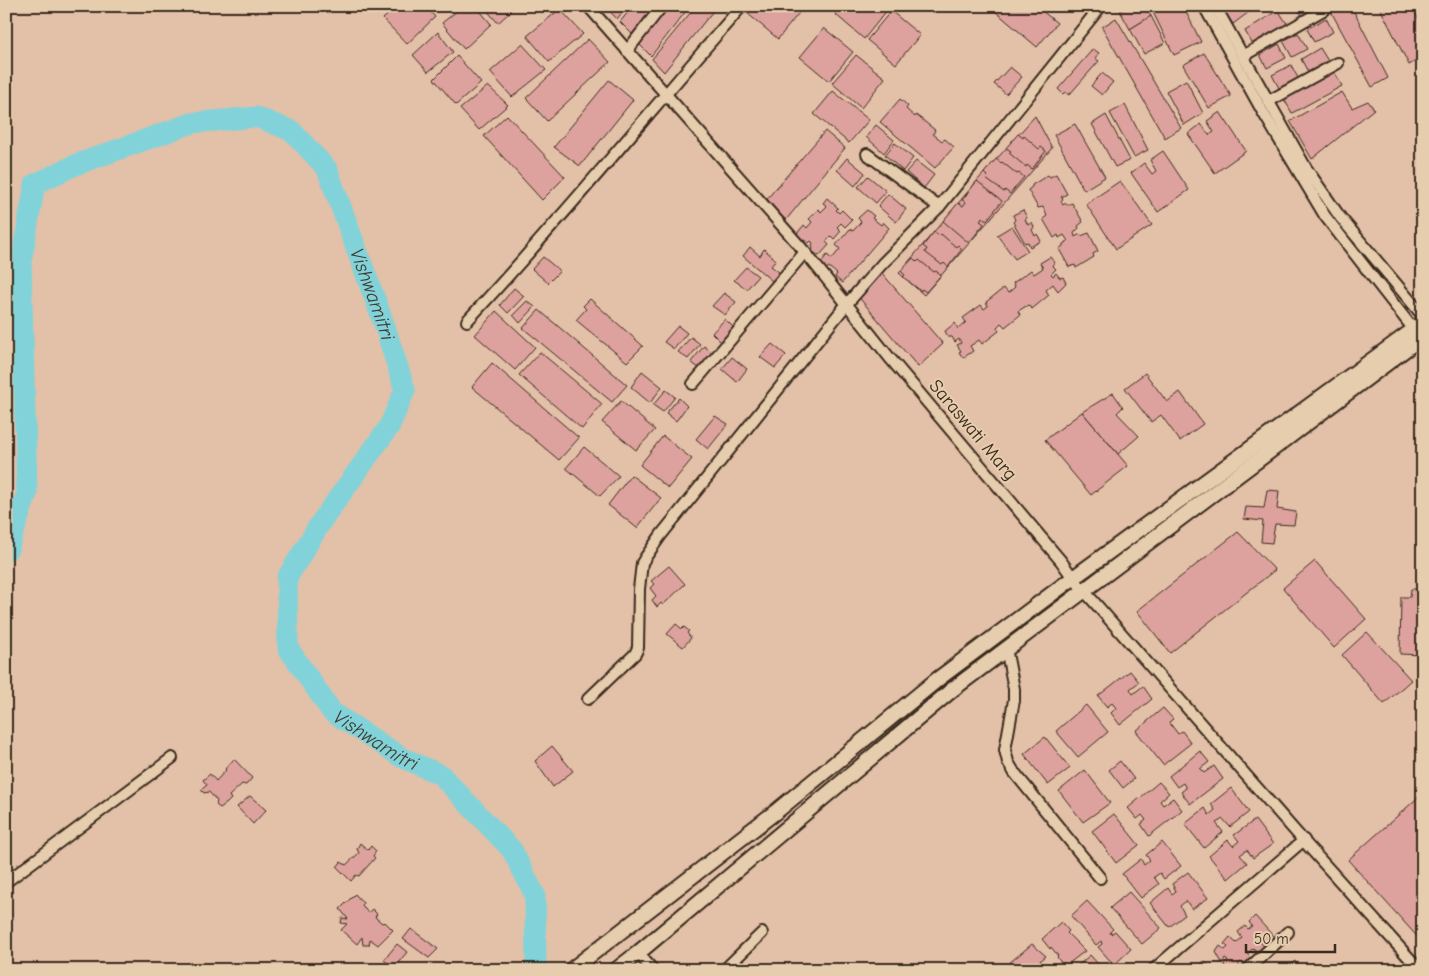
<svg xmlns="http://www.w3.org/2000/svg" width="1429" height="976" font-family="'Comic Neue',sans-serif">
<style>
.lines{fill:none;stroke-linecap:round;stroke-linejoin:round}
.river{stroke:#81d3d9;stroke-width:21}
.building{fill:#dda29e;stroke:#3b2a1e}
.street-casing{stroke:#3b2a1e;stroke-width:14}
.secondary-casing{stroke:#3b2a1e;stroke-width:18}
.street{stroke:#e5cdad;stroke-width:10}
.secondary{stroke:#e5cdad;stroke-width:14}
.labels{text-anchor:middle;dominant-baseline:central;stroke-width:4;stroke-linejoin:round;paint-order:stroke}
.street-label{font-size:19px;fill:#3b2a1e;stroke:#e5cdad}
.water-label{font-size:20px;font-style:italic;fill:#423b31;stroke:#e5cdad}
</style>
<rect width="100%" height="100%" fill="#e3c0a8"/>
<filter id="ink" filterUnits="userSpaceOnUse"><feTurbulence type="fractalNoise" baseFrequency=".02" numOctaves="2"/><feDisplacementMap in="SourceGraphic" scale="10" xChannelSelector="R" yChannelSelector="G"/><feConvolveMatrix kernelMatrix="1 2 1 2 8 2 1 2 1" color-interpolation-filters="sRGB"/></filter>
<g filter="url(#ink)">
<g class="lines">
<path class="river" id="s1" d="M6,550L8,549L27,493L21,262L35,184L75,165L192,123L256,117L292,131L327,169L383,321L405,390L389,427L321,522L287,578L288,648L332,712L401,757L441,775L512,850L535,895L536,965L535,970"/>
</g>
<g class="building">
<path d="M397,6H425L435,17L407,44L383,19Z"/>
<path d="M463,6H476L491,24L464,49L442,23Z"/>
<path d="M483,6H506L511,11L498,23Z"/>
<path d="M605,6H627L617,19Z"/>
<path d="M633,6H654L632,34L620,22Z"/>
<path d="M669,6H690L651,56L638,43Z"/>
<path d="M696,6H717L664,72L652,59Z"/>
<path d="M752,6H799L802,9L778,39L747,13Z"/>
<path d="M841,6H884L888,9L864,39L835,14Z"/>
<path d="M989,6H1036L1057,23L1037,47Z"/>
<path d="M1128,6H1145L1151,16L1130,29L1120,11Z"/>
<path d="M1150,6H1183L1201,42L1174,55Z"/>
<path d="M1227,6H1257L1233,24L1223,9Z"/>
<path d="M1297,6H1308L1306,7L1309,12L1302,16Z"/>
<path d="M1328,6H1351L1388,78L1372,87Z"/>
<path d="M1379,6H1412L1423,28V57L1409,65Z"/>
<path d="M560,9L583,34L549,62L527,36Z"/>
<path d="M1278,10L1288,25L1253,45L1245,31Z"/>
<path d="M891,11L920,35L896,64L867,40Z"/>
<path d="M1151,16L1165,43L1144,54L1130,29Z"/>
<path d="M1116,18L1181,128L1165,138L1102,27Z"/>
<path d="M1326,18L1333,32L1314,42L1307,29Z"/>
<path d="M824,28L853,52L829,81L800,57Z"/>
<path d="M438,32L453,52L428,72L413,55Z"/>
<path d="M1298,33L1307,49L1292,57L1283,41Z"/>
<path d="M588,39L610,62L547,121L526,98Z"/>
<path d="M522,44L546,70L512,97L490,72Z"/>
<path d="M1279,44L1286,58L1267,68L1260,55Z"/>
<path d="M1320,48L1328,61L1308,72L1301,59Z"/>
<path d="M1093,49L1099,53L1095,58L1099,61L1069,95L1065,92L1063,94L1058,89Z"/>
<path d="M1204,53L1231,96L1209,108L1183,65Z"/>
<path d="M856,55L885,78L861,108L832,83Z"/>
<path d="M457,56L481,83L456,105L434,79Z"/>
<path d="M1291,65L1298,78L1279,88L1272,75Z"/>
<path d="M1010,67L1022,77L1006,94L994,84Z"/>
<path d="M1334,71L1342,86L1292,113L1284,99Z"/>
<path d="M1102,73L1113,82L1102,95L1091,86Z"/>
<path d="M609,80L633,100L580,166L554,147Z"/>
<path d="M1186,80L1203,113L1184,125L1166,91Z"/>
<path d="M488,86L508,105L479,130L460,109Z"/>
<path d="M833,91L869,120L849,143L814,114Z"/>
<path d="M1342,92L1352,108L1368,101L1374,109L1312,159L1290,121Z"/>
<path d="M900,99L908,106L906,109L915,117L916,115L935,130L933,134L942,141L945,139L954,147L935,168L880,122Z"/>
<path d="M1125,105L1148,150L1134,157L1110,113Z"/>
<path d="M1220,112L1246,151L1215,173L1188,134L1201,124L1209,135L1214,132L1207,121Z"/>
<path d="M507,115L565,177L542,200L484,136Z"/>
<path d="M1106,115L1130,160L1115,167L1092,124Z"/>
<path d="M1035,116L1052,148L924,295L899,273L977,181Z"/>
<path d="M1075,124L1105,177L1084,190L1054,135Z"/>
<path d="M876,125L894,140L884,153L866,137Z"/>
<path d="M825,131L845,148L786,220L766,200Z"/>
<path d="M1018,134L1023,138L1024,136L1039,149L1041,147L1046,151L1032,169L1027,165L1026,167L1009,153L1011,151L1006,148Z"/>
<path d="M895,143L913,158L903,171L885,155Z"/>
<path d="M1163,151L1189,190L1158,212L1131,173L1144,163L1152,174L1156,171L1150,160Z"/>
<path d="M847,158L865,173L855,186L837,170Z"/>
<path d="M996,159L1001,163L1002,162L1017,174L1019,173L1024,177L1010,194L1005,190L1004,192L986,179L988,177L984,173Z"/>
<path d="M916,161L934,175L924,188L906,172Z"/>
<path d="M1056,174L1067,194L1061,197L1063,199L1061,201L1063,205L1066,203L1067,205L1072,203L1083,222L1078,226L1079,228L1074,233L1075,237L1080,234L1081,236L1089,233L1098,251L1093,254L1094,257L1076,268L1075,265L1069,267L1059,249L1063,246V244L1068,241L1064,235L1059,238L1058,235L1054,238L1043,219L1047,216L1043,207L1038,208L1028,190L1032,187V185L1048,175L1050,177Z"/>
<path d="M868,176L886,191L876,203L858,187Z"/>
<path d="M977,181L1002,201L987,220L982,217L980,221L984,224L969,243L943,221L958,203L963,206L966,202L962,200Z"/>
<path d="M1120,181L1152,225L1116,249L1086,204Z"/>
<path d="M888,194L906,209L896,222L878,206Z"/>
<path d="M827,198L838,208L836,210L839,213L842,210L852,220L845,227L841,223L837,227L841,231L834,239L831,236L826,242L829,245L819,256L812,251L813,249L812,245L813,243L811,241L809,243L804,240L802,242L795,236L804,225L807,228L812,222L809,219L818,209L821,212L827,206L823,203Z"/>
<path d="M867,210L874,216L872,218L881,225L883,222L889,228L842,283L835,277L837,274L829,267L826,269L820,264L827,255L832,259L840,249L836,245L850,229L853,231L861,222L858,218Z"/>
<path d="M1023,210L1027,218L1025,219L1028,225L1032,222L1034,227L1032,230L1035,236L1037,234L1041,241L1030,247L1028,242L1025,243L1013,222L1015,220L1013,215Z"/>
<path d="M1012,226L1028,251L1015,259L997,235Z"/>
<path d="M934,232L939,236L941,234L956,247L958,245L962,249L948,267L944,263L942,265L925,252L927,249L923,246Z"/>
<path d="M750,247L760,256L764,249L776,260L771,266L780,273L772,281L743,256Z"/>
<path d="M543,257L560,271L548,283L532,269Z"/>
<path d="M1050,257L1055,263L1052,265L1056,269L1051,274L1053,276L1056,273L1060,278L1063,277L1066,283L1058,291L1053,284L1046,290L1049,295L1032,309L1028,305L1018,311L1020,315L1005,327L1001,323L997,327L999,331L982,344L979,340L970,346L973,351L963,358L959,352L961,351L957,345L961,343L959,339L955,342L952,337H948L945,331L955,323L958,329L966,322L963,318L981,305L984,309L988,306L986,302L1004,288L1008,293L1015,287L1013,283L1031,270L1034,274L1043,268L1040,263Z"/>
<path d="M913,258L917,262L919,260L934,272L936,271L941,275L926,292L922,289L921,291L903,277L905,275L901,271Z"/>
<path d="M746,267L758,276L747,289L734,280Z"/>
<path d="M881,272L943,344L918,367L856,294Z"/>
<path d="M514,288L524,296L508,313L500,305Z"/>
<path d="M724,293L736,302L725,315L712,306Z"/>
<path d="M590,299L643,346L627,362L576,320L586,309L583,306Z"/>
<path d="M527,301L535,307L520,323L513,315Z"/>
<path d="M539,310L627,385L612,402L523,328Z"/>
<path d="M496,311L535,347L515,370L475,335Z"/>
<path d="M725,319L734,328L721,342L712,333Z"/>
<path d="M678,326L687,333L674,349L664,342Z"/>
<path d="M691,337L700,344L688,359L678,352Z"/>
<path d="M772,344L786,355L775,368L760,357Z"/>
<path d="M704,346L713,353L700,369L691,362Z"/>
<path d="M540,352L602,404L582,429L519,375Z"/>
<path d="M732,357L747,369L737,382L722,369Z"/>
<path d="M492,363L579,438L559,460L472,387Z"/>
<path d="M642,371L662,387L650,403L631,387Z"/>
<path d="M1145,373L1167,402L1180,392L1203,424L1180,441L1161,415L1151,422L1125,388Z"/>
<path d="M666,390L675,397L663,412L653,405Z"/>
<path d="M1113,393L1123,407L1117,413L1139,436L1118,454L1082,412Z"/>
<path d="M679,398L687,406L676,421L666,413Z"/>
<path d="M621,401L655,430L636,450L602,422Z"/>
<path d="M1082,412L1128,466L1091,495L1045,440Z"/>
<path d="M715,416L728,424L708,449L696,439Z"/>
<path d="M663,436L692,459L668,488L640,465Z"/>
<path d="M584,447L619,476L600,496L566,468Z"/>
<path d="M631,475L661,498L637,528L608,505Z"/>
<path d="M1267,490L1279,491L1277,509L1296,512L1294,525L1275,524L1272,543L1261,542L1263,521L1244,519L1246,507L1264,508Z"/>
<path d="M1238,532L1275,570L1170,653L1137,611Z"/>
<path d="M1315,561L1366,619L1334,648L1283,588Z"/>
<path d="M669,566L685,584L663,605L661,603L657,607L652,600L656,596L650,588L654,584L651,581Z"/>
<path d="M1423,580V655L1400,654L1401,597H1410L1411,589H1422Z"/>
<path d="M676,624L682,629L684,627L689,631L687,633L691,638L683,647L667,634Z"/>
<path d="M1367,632L1411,680L1384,704L1342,655Z"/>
<path d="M1130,671L1139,682L1130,689L1133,694L1143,686L1152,699L1120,725L1111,713L1116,708L1112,703L1107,707L1098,696Z"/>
<path d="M1086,705L1108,732L1078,757L1056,731Z"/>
<path d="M1163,708L1173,719L1169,722L1178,734L1182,731L1191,743L1163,765L1136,731Z"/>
<path d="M1045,737L1070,768L1048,785L1024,754Z"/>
<path d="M552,746L573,771L553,787L535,761Z"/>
<path d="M1200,751L1209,762L1200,769L1204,773L1214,766L1223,779L1190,804L1181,792L1186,788L1183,783L1177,787L1169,776Z"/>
<path d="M234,759L252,778L246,785L242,784L229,796L231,799L227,803L220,808L216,805L217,801L209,792L204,793L201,790L207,785L203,780L210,774L216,781L226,770L225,769Z"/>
<path d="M1120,761L1134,779L1123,788L1109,770Z"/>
<path d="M1085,770L1110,803L1083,822L1059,791Z"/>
<path d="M1159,782L1169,793L1160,801L1163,805L1173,798L1182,810L1149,836L1141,824L1146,820L1142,815L1137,819L1128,808Z"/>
<path d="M1231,788L1249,812L1230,827L1223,819L1216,823L1223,832L1204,848L1185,824L1205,808L1209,815L1215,810L1211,804Z"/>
<path d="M1423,793V943L1348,860Z"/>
<path d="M250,796L266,810L253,824L237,807Z"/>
<path d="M1114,814L1139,845L1116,863L1092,831Z"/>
<path d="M1255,820L1273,844L1253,858L1247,850L1240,855L1247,863L1228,879L1209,856L1228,840L1233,846L1239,841L1234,835Z"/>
<path d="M1162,842L1181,866L1164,879L1160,873L1154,877L1159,884L1141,898L1122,874L1141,859L1144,865L1150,860L1146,855Z"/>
<path d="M360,843L368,850L371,846L376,851L373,856L375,858L359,876L356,875L351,881L337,867L341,862L346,865L359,853L357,849Z"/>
<path d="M1188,872L1208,898L1192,909L1186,901L1180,906L1185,915L1169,927L1150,903L1168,888L1172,894L1176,891L1172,884Z"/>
<path d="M1129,892L1161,928L1142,944L1110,908Z"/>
<path d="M355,894L363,903L362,905L368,913L372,909L377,914L375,917L382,923L385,922L393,930L378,945L370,939L369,945H363L362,937L357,944L341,930L347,924L341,923L342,918L348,919L340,909Z"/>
<path d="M1087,901L1113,929L1110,932L1111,934L1115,931L1131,949L1114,965L1098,947L1102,944L1101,941L1096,945L1071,916Z"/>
<path d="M1255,916L1275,938L1267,944L1264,941L1261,943L1264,946L1258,952L1253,948L1247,954L1251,958L1244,965L1241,962L1238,964L1241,967L1238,970H1229L1224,965L1228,961L1225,959L1222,963L1216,952L1220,946L1225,950L1228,947L1224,944L1230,937L1236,943L1242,938L1238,932L1245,926L1248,929L1252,926L1249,922Z"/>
<path d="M1061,922L1069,931L1067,933L1085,951L1064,967L1057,957L1058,956L1051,947L1050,949L1042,939Z"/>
<path d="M411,929L438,949L429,958L403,939Z"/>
<path d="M397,944L407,952L394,968L384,960Z"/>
<path d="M1032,944L1046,956L1029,970H1014L1008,964Z"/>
<path d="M1090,955L1098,964L1096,966L1099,970H1073Z"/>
<path d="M1204,961L1212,970H1201L1198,967Z"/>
<path d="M1295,961L1303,970H1291L1288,966Z"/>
<path d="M1041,964L1044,968L1049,964L1054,970H1033Z"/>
</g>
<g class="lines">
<g class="street-casing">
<g id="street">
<path d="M588,6L805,252L889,357L1061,561L1073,578L1309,847L1420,970"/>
<path d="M1204,6L1264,114L1325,216L1418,335"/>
<path d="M1215,6L1306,168L1340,217L1423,316"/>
<path d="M627,51L662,6"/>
<path d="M1243,56L1325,9"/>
<path d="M1269,101L1338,63"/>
<path d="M867,154L939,207"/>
<path d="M467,321C562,219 650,111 742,6"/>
<path d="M693,384L805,252"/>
<path d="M1006,648L1014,689V700L1005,750L1008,762L1014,772L1100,878"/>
<path d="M588,699L635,654L638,648L639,589L642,563L645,558L661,535L846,305L882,264L939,207L1101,6"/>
<path d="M6,882L172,758"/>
<path d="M638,953L653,970"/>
<path d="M724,970L762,933"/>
<path d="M1153,970L1304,840"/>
<path d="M1247,970L1288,932"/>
</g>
</g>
<g class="secondary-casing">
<g id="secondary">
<path d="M571,970L778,810L938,679L1073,578L1423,323"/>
<path d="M616,970L638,953L953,689L1423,336"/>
</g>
</g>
<use href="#street" class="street"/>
<use href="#secondary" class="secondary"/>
</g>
</g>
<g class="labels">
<g class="street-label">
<text transform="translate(973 430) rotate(50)">Saraswati Marg</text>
</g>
<g class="water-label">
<text stroke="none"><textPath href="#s1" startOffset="828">Vishwamitri</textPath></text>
<text stroke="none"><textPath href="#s1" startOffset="1352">Vishwamitri</textPath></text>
</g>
</g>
<rect width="1429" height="976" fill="none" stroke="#e5cdad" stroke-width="25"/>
<rect x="12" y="12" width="1404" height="951" fill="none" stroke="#3b2a1e" stroke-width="2" filter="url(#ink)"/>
<path d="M1246 944v8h89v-8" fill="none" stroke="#3b2a1e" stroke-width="2.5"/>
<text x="1254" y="944" font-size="15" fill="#3b2a1e" stroke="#e5cdad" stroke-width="4" paint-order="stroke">50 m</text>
</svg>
